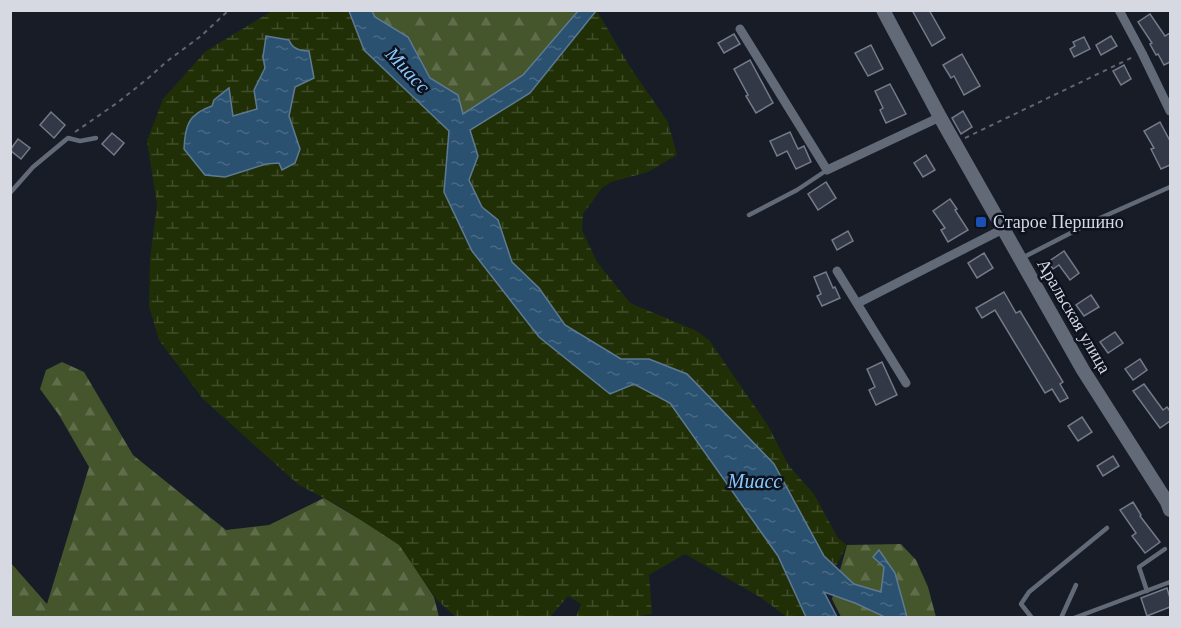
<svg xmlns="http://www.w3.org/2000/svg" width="1181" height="628" font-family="'Times New Roman',serif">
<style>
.forest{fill:url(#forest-firs)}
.wetland{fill:url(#wetland-marsh)}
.water{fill:url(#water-ripples);stroke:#5e7a92;stroke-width:1.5}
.building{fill:#323845;stroke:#747a89;stroke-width:1.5}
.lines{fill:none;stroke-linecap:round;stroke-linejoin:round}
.path{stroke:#616570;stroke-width:2;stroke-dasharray:4.5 4.5;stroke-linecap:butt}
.lane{stroke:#626977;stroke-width:4.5}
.street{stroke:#626977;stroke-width:9}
.secondary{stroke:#626977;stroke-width:14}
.transit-dot{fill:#1a4fb4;stroke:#0e121e;stroke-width:2}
.labels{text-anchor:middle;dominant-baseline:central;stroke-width:5;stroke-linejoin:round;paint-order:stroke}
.poi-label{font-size:18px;fill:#d6d9e2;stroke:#0e121e;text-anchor:start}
.street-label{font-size:18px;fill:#d6d9e2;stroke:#0e121e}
.water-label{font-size:20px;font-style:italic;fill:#89c8fb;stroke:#0e121e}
</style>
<defs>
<pattern id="forest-firs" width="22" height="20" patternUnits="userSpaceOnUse" patternTransform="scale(1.5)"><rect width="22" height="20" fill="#45552c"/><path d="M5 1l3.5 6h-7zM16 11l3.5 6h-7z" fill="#5f6d4a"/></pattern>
<pattern id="wetland-marsh" width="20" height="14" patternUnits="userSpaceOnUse" patternTransform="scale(1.5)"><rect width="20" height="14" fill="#212f06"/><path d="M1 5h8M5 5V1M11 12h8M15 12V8" fill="none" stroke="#404d2a"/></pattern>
<pattern id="water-ripples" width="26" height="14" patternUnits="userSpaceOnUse" patternTransform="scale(1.5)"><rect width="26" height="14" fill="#2b5170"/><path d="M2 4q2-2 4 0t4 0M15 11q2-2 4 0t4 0" fill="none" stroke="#496984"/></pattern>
</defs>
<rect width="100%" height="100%" fill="#171c27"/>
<g class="forest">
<path d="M372,11H578L523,75L463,114L458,95L430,78L408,37L375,17Z"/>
<path d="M62,362L84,372L133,455L226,530L269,525L324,498L398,542L434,597L439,617H11L10,562L47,604L89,467L59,415L40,389L46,370Z"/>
<path d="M901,544L916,560L928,587L936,617H841L832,599L847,545Z"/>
</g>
<g class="wetland">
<path d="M272,11H349L364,50L449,131L444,192L472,251L634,384L670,403L778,556L806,617H787L760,597L685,554L649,575L652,614L631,617H576L581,604L568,596L550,617H456L437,600L399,545L341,507L299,485L203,399L159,340L149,306L150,259L157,205L147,141L163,99L206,51Z"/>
<path d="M597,11L630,67L668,122L677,155L648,172L611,182L602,188L583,214L582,230L597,262L630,303L697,331L709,340L767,424L789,466L814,494L838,538L847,545L836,566L824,556L649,359H621L565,325L539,288L512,262L498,220L482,207L469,180L478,156L470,130L530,93Z"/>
</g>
<g class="water">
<path d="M349,11H372L375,17L408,37L430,78L458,95L463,114L523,75L578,11H596L530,93L470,130L478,156L469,180L482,207L498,220L512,262L539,288L565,325L621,359H649L687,374L774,464L824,556L854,584L881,592L884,567L873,557L879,550L895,573L907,617H884L883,616L855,603L824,592L837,617H806L778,556L670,403L634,384L610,394L539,337L472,251L444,192L449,131L364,50Z"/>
<path d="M266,36L289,40C292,49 300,51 309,51L314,78L295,87L289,116L300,149L295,163L282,170L279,163L266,164L225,177L205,175L184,149C185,126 188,114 212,106L214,100L229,88L233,116L257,109L254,90L265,68L263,57Z"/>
</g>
<g class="building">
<path d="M912,10H929L945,38L932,46Z"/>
<path d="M1150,14L1165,36L1170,33V62L1164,65L1158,54L1156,55L1150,44L1152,43L1138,22Z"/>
<path d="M734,34L740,44L724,53L718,43Z"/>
<path d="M1111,36L1117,46L1101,55L1096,45Z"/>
<path d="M1084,37L1090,49L1074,57L1070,49L1075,46L1073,42Z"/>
<path d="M871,45L883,69L868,76L855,53Z"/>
<path d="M962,54L980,86L964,95L954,76L951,78L943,65Z"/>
<path d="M750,60L773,103L756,113L746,96L748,95L734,69Z"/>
<path d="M1124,65L1131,79L1121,85L1113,71Z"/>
<path d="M890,84L906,114L886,123L880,110L883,108L875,91Z"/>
<path d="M963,111L972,127L961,134L952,118Z"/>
<path d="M51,112L65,125L54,138L40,125Z"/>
<path d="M1160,122L1170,141V165L1161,169L1151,149L1154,148L1144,131Z"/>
<path d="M790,132L798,149L804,146L811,162L796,169L787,151L777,156L770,141Z"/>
<path d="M112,133L124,143L114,155L102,144Z"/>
<path d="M18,139L30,148L21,159L10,150Z"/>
<path d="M926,155L935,170L923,177L914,163Z"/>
<path d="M826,182L836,198L818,210L808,194Z"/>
<path d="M950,199L957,209L955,210L968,230L948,242L941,230L945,228L933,211Z"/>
<path d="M848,231L853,241L837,250L832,240Z"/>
<path d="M1064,251L1079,273L1070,280L1059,265L1053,269L1048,262Z"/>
<path d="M984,253L993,268L977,278L968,263Z"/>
<path d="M826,272L833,288L835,287L840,298L822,306L817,296L821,294L814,277Z"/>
<path d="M1004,292L1016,313L1020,311L1063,382L1060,384L1068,398L1060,402L1052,389L1045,393L995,310L982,318L976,308Z"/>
<path d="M1091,295L1099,307L1084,316L1076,305Z"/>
<path d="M1115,332L1123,343L1108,353L1100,342Z"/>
<path d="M1140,359L1147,370L1133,380L1125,369Z"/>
<path d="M882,362L897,395L876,405L869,390L875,387L867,369Z"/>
<path d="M1144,384L1163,410L1167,407L1170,411V421L1160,428L1133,391Z"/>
<path d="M1082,417L1092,432L1078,441L1068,426Z"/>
<path d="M1113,456L1119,466L1103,476L1097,466Z"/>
<path d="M1133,502L1141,515L1140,516L1160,542L1145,553L1132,536L1136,533L1120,510Z"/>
<path d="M1167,588L1170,598V607L1147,616L1141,598Z"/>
</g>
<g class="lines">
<g class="path">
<path d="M75,132L117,103L146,80L166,62L201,36L229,10"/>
<path d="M965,138L1133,57"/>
</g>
<g class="lane">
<path d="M10,193L33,167L68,138L80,141L96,138"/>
<path d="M749,215L797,190L827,170"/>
<path d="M1022,258L1098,219L1170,187"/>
<path d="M1147,591L1139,567L1165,549"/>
<path d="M1032,618L1021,604L1029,592L1107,528"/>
<path d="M1061,618L1076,585"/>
<path d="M1074,618L1170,582"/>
</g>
<g class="street">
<path d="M1119,10L1142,53L1170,111"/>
<path d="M740,29L827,170L940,117"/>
<path d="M837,271L906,383"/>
<path d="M858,303L1003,229"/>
</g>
<path class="secondary" d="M883,10L940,117L1083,370L1167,502L1170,510"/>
</g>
<rect class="transit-dot" x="975" y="216" width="12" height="12" rx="3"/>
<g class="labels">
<g class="poi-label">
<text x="993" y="222">Старое Першино</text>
</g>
<g class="street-label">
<text transform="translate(1074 316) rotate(60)">Аральская улица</text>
</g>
<g class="water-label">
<text transform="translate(408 70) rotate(47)">Миасс</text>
<text x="755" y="481">Миасс</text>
</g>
</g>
<rect width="1181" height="628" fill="none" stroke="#d6d9e2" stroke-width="24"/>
</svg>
